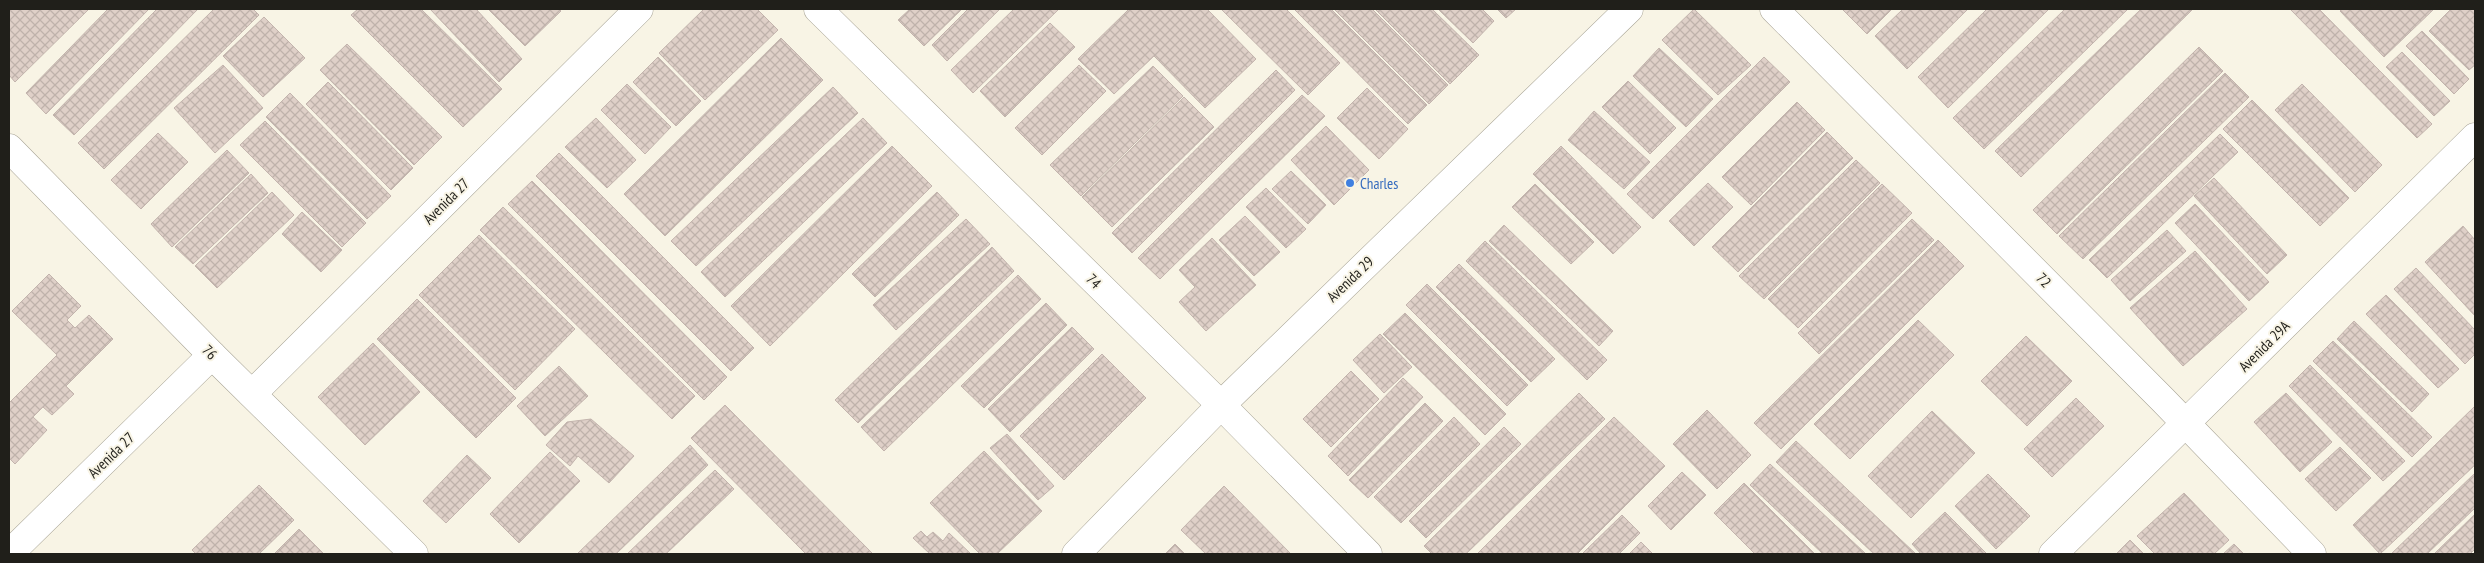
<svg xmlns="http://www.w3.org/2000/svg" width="2484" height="563" font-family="'PT Sans Narrow',sans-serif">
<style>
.building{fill:url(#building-cross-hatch);stroke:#c3b4ad}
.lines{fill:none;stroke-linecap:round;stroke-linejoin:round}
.minor-casing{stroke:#a8a496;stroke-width:29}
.tertiary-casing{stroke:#a8a496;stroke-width:29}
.minor{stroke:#fff;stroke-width:28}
.tertiary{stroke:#fff;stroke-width:28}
.shop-dot{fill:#3f7fe0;stroke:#f8f4e5;stroke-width:2}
.labels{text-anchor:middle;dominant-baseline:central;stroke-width:4;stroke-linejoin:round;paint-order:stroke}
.shop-label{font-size:15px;fill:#366cbe;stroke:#f8f4e5;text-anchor:start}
.street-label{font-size:15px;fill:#201f1a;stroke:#f8f4e5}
</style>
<defs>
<pattern id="building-cross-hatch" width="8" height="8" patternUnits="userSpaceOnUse" patternTransform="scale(1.25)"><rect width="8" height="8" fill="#dfd0c8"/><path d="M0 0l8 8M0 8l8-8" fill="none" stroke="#bfb2ab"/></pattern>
</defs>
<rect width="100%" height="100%" fill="#f8f4e5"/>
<g class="building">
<path d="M12,9H89L15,82L9,75V12Z"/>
<path d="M108,9H149L46,114L26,93Z"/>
<path d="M157,9H198L74,135L53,115Z"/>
<path d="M214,9H253L259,15L104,169L78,143Z"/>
<path d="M358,9H421L502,89L463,127L351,15Z"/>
<path d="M430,9H476L522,59L499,82Z"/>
<path d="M488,9H559L561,11L525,46Z"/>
<path d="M704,9H757L778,30L705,100L659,53Z"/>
<path d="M910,9H962L924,46L898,20Z"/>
<path d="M968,9H1000L947,61L932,45Z"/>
<path d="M1014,9H1059L973,93L951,70Z"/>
<path d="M1129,9H1207L1256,59L1205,108L1154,56L1114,94L1078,59Z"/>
<path d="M1221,9H1286L1340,63L1308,95Z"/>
<path d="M1294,9H1331L1427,105L1408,124Z"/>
<path d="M1334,9H1372L1448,85L1429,104Z"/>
<path d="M1375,9H1432L1479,55L1450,84Z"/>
<path d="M1438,9H1482L1494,21L1473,43Z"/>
<path d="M1497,9H1516L1506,18Z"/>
<path d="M1694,9L1751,65L1718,95L1662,40Z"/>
<path d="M1842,9H1892L1867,34Z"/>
<path d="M1903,9H1968L1907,69L1875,36Z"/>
<path d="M1987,9H2049L1948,108L1918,77Z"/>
<path d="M2065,9H2128L1984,149L1953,118Z"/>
<path d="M2141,9H2193L2021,177L1995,151Z"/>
<path d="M2290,9H2319L2432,124L2417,138Z"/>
<path d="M2342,9H2434L2384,57L2340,11Z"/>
<path d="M2451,9H2475V65L2469,70L2429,31Z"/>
<path d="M264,17L305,58L263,97L223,56Z"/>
<path d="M1050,23L1075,47L1005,117L980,91Z"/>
<path d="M2422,31L2469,79L2454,94L2406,46Z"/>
<path d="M781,38L823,80L665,236L624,194Z"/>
<path d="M347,44L442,137L414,165L320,70Z"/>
<path d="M2199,47L2223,71L2057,234L2033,210Z"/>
<path d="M1659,48L1713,99L1686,127L1633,76Z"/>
<path d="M2402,52L2450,101L2434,116L2386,67Z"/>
<path d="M658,57L701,101L676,126L633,82Z"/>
<path d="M1764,57L1790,82L1653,219L1627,194Z"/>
<path d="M223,65L263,108L215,153L174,108Z"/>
<path d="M1079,65L1106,91L1042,155L1015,128Z"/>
<path d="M1153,66L1183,96L1081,196L1050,165Z"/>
<path d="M1276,70L1295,90L1132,253L1112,233Z"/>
<path d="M2225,73L2249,97L2083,259L2059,236Z"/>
<path d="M1628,81L1676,128L1650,154L1602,107Z"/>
<path d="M328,82L413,168L391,190L306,104Z"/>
<path d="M627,84L671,127L645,154L601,110Z"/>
<path d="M2302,84L2382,165L2355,192L2275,110Z"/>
<path d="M833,87L858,113L696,266L671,241Z"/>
<path d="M1367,88L1408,129L1379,159L1337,118Z"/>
<path d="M290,93L391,196L367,219L266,117Z"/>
<path d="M1302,95L1325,116L1160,279L1138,258Z"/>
<path d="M1184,97L1214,127L1112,227L1082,197Z"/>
<path d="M2252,100L2349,198L2320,226L2223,129Z"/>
<path d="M1797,102L1825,130L1751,205L1722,177Z"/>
<path d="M1594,111L1650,162L1624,189L1568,140Z"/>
<path d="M596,118L636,160L607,188L565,147Z"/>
<path d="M863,118L887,143L725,297L701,272Z"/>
<path d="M265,121L366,223L342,247L240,145Z"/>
<path d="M1326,126L1369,170L1334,205L1291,160Z"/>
<path d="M1827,132L1853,158L1738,272L1712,247Z"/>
<path d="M158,133L188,162L141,209L111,180Z"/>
<path d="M2220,134L2238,152L2107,278L2089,260Z"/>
<path d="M892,146L932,186L770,346L731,306Z"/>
<path d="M1561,146L1641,227L1613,254L1533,174Z"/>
<path d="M227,150L249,173L172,247L151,224Z"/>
<path d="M559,153L754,348L731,371L536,176Z"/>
<path d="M1856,160L1880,183L1764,299L1739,276Z"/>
<path d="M1291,171L1326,205L1308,224L1272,189Z"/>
<path d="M251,174L268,193L193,264L175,247Z"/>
<path d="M2214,178L2287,255L2267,274L2194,196Z"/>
<path d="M532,181L727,377L704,400L508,204Z"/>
<path d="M1708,183L1733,207L1694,246L1669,221Z"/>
<path d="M1535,184L1594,242L1571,264L1512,207Z"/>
<path d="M1882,184L1912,213L1798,328L1768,299Z"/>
<path d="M1266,188L1306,229L1286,248L1246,207Z"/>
<path d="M272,192L294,215L217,288L195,266Z"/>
<path d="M937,192L959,215L875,297L852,274Z"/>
<path d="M2195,204L2269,282L2249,301L2175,223Z"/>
<path d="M503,207L695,396L672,419L480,230Z"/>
<path d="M302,212L342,250L321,272L282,234Z"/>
<path d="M1245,216L1280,252L1254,276L1219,240Z"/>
<path d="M966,219L990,244L896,330L873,305Z"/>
<path d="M1912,219L1934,240L1819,354L1798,333Z"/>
<path d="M1504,225L1613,331L1599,346L1489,241Z"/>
<path d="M2463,226L2475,240V316L2425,262Z"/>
<path d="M2167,230L2186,251L2130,301L2111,280Z"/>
<path d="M479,235L575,329L515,390L419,295Z"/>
<path d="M1212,238L1256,285L1206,331L1179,302L1195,287L1179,270Z"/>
<path d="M1938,240L1964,266L1781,449L1754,423Z"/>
<path d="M1485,241L1607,360L1587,380L1466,261Z"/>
<path d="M992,247L1014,271L858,423L835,400Z"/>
<path d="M2195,251L2247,309L2183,366L2130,308Z"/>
<path d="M1459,264L1555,359L1531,382L1436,287Z"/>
<path d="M2416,268L2475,330V354L2465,364L2394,289Z"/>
<path d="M49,274L81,306L67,320L75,328L89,315L113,339L66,386L74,394L52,415L43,407L33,417L47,430L15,464L9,458V403L57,355L12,311Z"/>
<path d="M1018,275L1041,299L884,451L861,427Z"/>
<path d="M1427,284L1528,385L1507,406L1406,305Z"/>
<path d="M2386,295L2459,369L2438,388L2366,314Z"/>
<path d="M417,299L516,398L476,438L377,339Z"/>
<path d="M1046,303L1067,325L984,408L961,386Z"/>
<path d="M1405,313L1506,414L1485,435L1383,334Z"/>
<path d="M1918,320L1954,355L1850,459L1814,424Z"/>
<path d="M2354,321L2429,394L2412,412L2337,339Z"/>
<path d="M1072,327L1094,349L1010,432L988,409Z"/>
<path d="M1380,334L1412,367L1384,393L1353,360Z"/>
<path d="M2026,336L2072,381L2027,426L1981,381Z"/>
<path d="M2333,341L2432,437L2412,457L2313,361Z"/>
<path d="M373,343L420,392L365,445L318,397Z"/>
<path d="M1102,354L1146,398L1064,480L1020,436Z"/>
<path d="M2310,365L2405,461L2383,481L2289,386Z"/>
<path d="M559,366L588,396L545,436L517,406Z"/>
<path d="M1351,371L1379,399L1331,447L1303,419Z"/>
<path d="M1403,378L1423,397L1348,476L1328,456Z"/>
<path d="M1579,393L1605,419L1466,554H1432L1424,546Z"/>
<path d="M2286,393L2332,442L2300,472L2254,422Z"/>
<path d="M2076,398L2104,426L2052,477L2024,449Z"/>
<path d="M1425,403L1443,421L1368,498L1349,480Z"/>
<path d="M725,405L873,554H806L691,438Z"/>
<path d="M2475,406V465L2380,554L2353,525Z"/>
<path d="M1707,410L1751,455L1717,489L1673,444Z"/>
<path d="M1932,411L1975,453L1911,518L1868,476Z"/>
<path d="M1454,417L1480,444L1401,523L1374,497Z"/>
<path d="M1614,417L1665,466L1577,554H1477Z"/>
<path d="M591,419L634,456L609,483L578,456L570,466L546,445L567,422Z"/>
<path d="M1504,427L1521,444L1426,538L1409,521Z"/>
<path d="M1007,434L1054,486L1038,500L990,448Z"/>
<path d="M1796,441L1916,554H1874L1776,462Z"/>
<path d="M690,445L708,465L616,554H577Z"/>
<path d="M2340,447L2371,478L2336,511L2305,479Z"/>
<path d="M984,451L1042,511L997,554H980L930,503Z"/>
<path d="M550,452L580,481L519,543L490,514Z"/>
<path d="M467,455L491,478L446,523L423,501Z"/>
<path d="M1770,464L1866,554H1823L1750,485Z"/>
<path d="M715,470L734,489L666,554H627Z"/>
<path d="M1682,472L1706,495L1671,530L1648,506Z"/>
<path d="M2475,473V508L2427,554H2391Z"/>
<path d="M1988,474L2030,516L1996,549L1955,506Z"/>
<path d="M1744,483L1815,554H1755L1714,513Z"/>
<path d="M259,485L294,520L259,554H196L192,550Z"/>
<path d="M1224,486L1291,554H1206L1181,530Z"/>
<path d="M2184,493L2229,540L2214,554H2155L2137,536Z"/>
<path d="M1945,512L1987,554H1921L1912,544Z"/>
<path d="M2475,514V549L2470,554H2434Z"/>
<path d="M1622,515L1640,533L1619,554H1582Z"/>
<path d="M299,529L324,554H274Z"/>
<path d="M921,531L927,537L933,532L943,541L949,533L971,554H930L913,538Z"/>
<path d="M2130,540L2144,554H2116Z"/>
<path d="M1641,542L1653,554H1629Z"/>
<path d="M1175,544L1185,554H1165Z"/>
<path d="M2234,544L2244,554H2223Z"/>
</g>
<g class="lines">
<g class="minor-casing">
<g id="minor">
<path d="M818,9L1221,405L1368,554"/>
<path d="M1774,9L2163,400L2312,554"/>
<path d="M252,394L639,9"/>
<path d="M9,554L212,355"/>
<path d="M1076,554L1221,405L1629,9"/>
<path d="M2053,554L2475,137"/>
</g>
</g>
<g class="tertiary-casing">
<path id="tertiary" d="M9,148L212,355L414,554"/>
</g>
<use href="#minor" class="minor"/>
<use href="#tertiary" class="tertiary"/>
</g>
<circle class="shop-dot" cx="1350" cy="183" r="5"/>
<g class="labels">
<g class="shop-label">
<text x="1360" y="183">Charles</text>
</g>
<g class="street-label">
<text transform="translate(446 201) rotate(-45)">Avenida 27</text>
<text transform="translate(1350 279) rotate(-44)">Avenida 29</text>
<text transform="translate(2044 280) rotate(45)">72</text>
<text transform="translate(1094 281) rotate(45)">74</text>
<text transform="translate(2264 346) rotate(-45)">Avenida 29A</text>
<text transform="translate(210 352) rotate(45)">76</text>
<text transform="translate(111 455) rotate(-44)">Avenida 27</text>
</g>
</g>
<rect width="2484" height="563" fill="none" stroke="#201f1a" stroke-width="20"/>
</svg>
